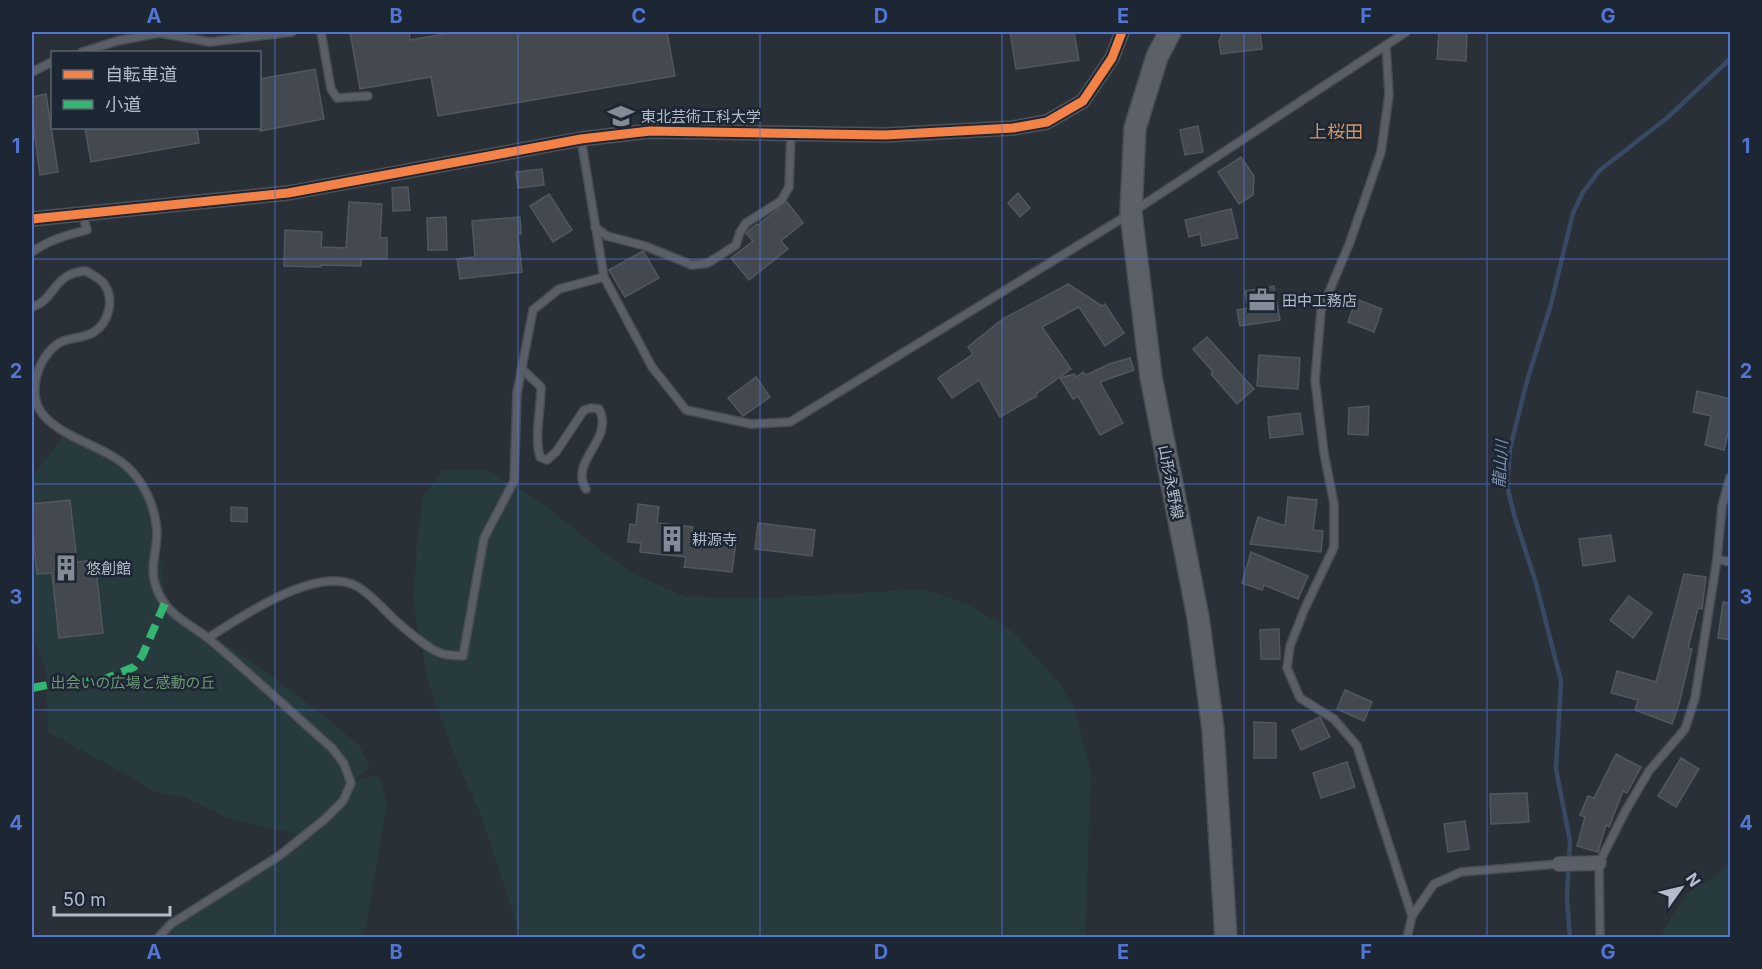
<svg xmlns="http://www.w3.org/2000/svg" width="1762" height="969" font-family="Inter,'Noto Sans JP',sans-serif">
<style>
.green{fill:#273a3e}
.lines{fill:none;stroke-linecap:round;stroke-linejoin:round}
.stream{stroke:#384963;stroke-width:4.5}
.building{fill:#444950;stroke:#52575f;stroke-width:1.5}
.lane-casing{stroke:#484c53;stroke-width:10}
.street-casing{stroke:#484c53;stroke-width:16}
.primary-casing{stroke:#484c55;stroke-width:24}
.lane{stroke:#5a5e66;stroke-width:7}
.street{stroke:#5a5e66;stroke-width:14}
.primary{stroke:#5c6168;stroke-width:21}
.quiet{stroke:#33b770;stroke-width:8;stroke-dasharray:15 8;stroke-linecap:butt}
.cycleway-casing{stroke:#1d2633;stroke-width:13}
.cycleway{stroke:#f48246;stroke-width:9}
.grid{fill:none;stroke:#5274d3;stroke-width:1.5;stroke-opacity:0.55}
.labels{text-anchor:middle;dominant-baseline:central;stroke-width:5;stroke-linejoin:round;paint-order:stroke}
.poi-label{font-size:15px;fill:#b4bcc9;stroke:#1d2633;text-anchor:start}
.street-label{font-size:15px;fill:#b4bcc9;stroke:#1d2633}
.park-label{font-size:15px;fill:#6b9a76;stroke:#1d2633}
.water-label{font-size:16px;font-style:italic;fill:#7c92b1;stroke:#1d2633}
.quarter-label{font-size:18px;fill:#d59563;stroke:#1d2633}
.neatline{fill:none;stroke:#5274d3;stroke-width:2}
.grid-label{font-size:20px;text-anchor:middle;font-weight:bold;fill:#5274d3}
</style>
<rect width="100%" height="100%" fill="#2a3038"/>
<g class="green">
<path d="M65,433C90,446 116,457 136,477C159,501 161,570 165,603L269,674L328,719L360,746L370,767L352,782L376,775L381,783L387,804L364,937H163L181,918L304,836L228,818L186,798L153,791L123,773L48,732L46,671L32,633V478Z"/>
<path d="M443,470H487L541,502L590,542L632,573L686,597L773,598L925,589L967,604L1011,630L1057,680L1074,707L1091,772L1085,937H521L480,813L451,747L428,681L413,602L417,543L423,496Z"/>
<path d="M1730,865V937H1659L1685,896Z"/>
</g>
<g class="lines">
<path class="stream" d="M1570,938L1567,898L1570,841L1556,769L1561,681L1536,583L1515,518L1507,486L1510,449L1527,381L1551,304L1573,213L1583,192L1600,170L1667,118L1730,59"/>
</g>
<g class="building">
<path d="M350,32H409L410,40L455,32H667L675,76L438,116L431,77L360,89Z"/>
<path d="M1010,32H1074L1079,60L1016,69Z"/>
<path d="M1223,32H1260L1262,49L1221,54L1219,41Z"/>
<path d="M1439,32H1467L1466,61L1437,59Z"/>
<path d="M315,69L324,119L260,131V79Z"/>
<path d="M46,94L58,172L40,175L32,114V97Z"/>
<path d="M1198,126L1203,152L1185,155L1180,130Z"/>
<path d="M85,128H197L199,143L91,162Z"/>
<path d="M1241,157L1254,176L1253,195L1239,204L1218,172Z"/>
<path d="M542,169L544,185L518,188L516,172Z"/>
<path d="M408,187L410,210L393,211L392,188Z"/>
<path d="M1018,193L1030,208L1020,217L1008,203Z"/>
<path d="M549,194L572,230L553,242L530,206Z"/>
<path d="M349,202L382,204L380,238H387V259H361V266L321,265V267L284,266L285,230L322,232L321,247L346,248Z"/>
<path d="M787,202L803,223L781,241L788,249L749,280L731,258L753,241L746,233L748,231L757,224L758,225Z"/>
<path d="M1231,209L1238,238L1202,246L1200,234L1189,237L1185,220Z"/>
<path d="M446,217L447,250H428L427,218Z"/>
<path d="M520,217L521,234H518L522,272L460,279L457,259L475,257L472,221Z"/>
<path d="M643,251L659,278L625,297L609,270Z"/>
<path d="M1068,284L1102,306L1105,304L1124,333L1105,346L1079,307L1042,327L1071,369L1036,394L1037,396L1000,417L979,380L952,398L938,378L973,354L968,347L1003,319Z"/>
<path d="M1274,286L1280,320L1240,326L1237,310L1248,308L1245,291Z"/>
<path d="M1356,299L1382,309L1374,332L1348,322Z"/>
<path d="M1207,337L1254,389L1237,404L1211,374L1213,372L1193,349Z"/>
<path d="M1259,355L1300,358L1298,389L1257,386Z"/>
<path d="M1130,358L1134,370L1100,382L1123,423L1100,435L1078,396L1073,399L1060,378L1074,374L1076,377L1083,372L1086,375L1109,364Z"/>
<path d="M756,377L770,397L743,416L728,398Z"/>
<path d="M1697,391L1731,399V420L1724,450L1705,445L1711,416L1693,412Z"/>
<path d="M1369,406L1368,435L1348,434L1349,408Z"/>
<path d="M1300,413L1303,434L1270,438L1268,417Z"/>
<path d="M1288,497L1317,500L1313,530L1323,531L1321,552L1250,544L1258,517L1285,526Z"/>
<path d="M70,500L77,562L95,560L103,633L59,638L52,573L37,574L32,527V504Z"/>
<path d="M638,504L659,507L657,523L693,527L691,536L736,541L732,572L684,567L686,557L640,552L641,543L628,542L630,524L636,525Z"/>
<path d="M231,507L247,508V522L231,521Z"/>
<path d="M758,523L815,530L812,556L755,549Z"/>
<path d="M1611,535L1615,561L1583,566L1579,539Z"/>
<path d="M1251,552L1308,576L1298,599L1264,585L1262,590L1242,583Z"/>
<path d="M1684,574L1706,577L1702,609L1698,608L1688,648L1692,649L1679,704L1672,724L1635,710L1638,700L1611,693L1617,671L1656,682Z"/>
<path d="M1629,596L1652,613L1633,638L1610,620Z"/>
<path d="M1723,602L1731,603V640L1718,638Z"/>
<path d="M1279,629L1280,659H1261L1260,630Z"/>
<path d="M1345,690L1372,702L1364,721L1337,709Z"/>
<path d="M1320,717L1330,737L1301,750L1292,730Z"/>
<path d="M1254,722L1276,723V758H1254Z"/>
<path d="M1616,754L1641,767L1627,793L1623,791L1609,827L1606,825L1598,852L1577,846L1585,817L1580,815L1588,796L1594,798Z"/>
<path d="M1681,758L1699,769L1676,807L1658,796Z"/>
<path d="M1347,762L1355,787L1321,798L1313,773Z"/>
<path d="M1527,793L1529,822L1491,824L1490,794Z"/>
<path d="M1465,821L1469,849L1448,852L1444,824Z"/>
</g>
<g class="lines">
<g class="lane-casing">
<g id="lane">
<path d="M321,32L331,89L337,98L368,96"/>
<path d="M1386,45L1389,95L1381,152L1350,242L1321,311L1315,380L1324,453L1334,504V547L1305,608L1290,646L1287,668L1300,698L1334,719L1357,746L1412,916"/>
<path d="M82,52L117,41L159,33L210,42L292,32"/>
<path d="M32,72L52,62"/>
<path d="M581,139L604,277L652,367L686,410L751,424L790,422L1131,213L1406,32"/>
<path d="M595,227L607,236L645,246L692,265L708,263L736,245L740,232L746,223L781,201L789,187L791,134"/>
<path d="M32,252C49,240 67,235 87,230L82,213"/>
<path d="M32,307C56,300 52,273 86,271C92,275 100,278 104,284C115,299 109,322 94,332C83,339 69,337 59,343C36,358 25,398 46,418C70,442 113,448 134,474C147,489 156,511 157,532C157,556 147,569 159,594C169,616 192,625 209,639C251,674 291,712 332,748L344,764L351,783L343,801L325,819L279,856L171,924L158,938"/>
<path d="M522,369L541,387C541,409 534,437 540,457L547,460L556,452L584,410L591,408L599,409C615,439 568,462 586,489"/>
<path d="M1717,559L1730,562"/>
<path d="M208,638C241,617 319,563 358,587C372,595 384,610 396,621C409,632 424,646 440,653C447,656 456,655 463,656L484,538L514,481L517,393L533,310L559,289L604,277"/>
<path d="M1407,938L1412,916L1434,884L1461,872L1559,864"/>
<path d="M1600,938L1599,863L1626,810L1649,771L1685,729L1695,698L1717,559L1722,506L1730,477"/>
</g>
</g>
<g class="street-casing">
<g id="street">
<path d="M32,219L288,193L581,139L650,131L885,135L1013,128L1047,122L1083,101L1112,58L1122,32"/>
<path d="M1559,864L1599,863"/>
</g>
</g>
<g class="primary-casing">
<path id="primary" d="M1170,32L1157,57L1135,128L1131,213L1151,377L1198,617L1213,729L1226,938"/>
</g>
<use href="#lane" class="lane"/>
<use href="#street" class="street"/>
<use href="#primary" class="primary"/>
<path class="quiet" d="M32,688L57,683L100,681L134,667L142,656L165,603"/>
<g class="cycleway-casing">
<path id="cycleway" d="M32,219L288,193L581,139L650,131L885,135L1013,128L1047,122L1083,101L1112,58L1122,32"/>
</g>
<use href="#cycleway" class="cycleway"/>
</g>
<path class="grid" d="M275,32V938M518,32V938M760,32V938M1002,32V938M1244,32V938M1487,32V938M32,259H1730M32,484H1730M32,710H1730"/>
<defs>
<g id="school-bare" transform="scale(2.07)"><path d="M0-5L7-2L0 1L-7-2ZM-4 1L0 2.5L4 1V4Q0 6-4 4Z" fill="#848b96" stroke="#1d2633" stroke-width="2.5" paint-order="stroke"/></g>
<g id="office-bare" transform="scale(2.07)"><path d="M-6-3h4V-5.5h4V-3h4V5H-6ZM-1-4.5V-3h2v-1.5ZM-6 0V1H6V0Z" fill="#848b96" stroke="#1d2633" stroke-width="2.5" paint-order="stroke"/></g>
<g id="building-bare" transform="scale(2.07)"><path d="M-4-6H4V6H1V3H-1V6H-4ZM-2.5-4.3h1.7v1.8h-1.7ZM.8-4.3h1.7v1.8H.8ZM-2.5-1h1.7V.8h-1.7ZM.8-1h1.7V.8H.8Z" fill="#848b96" stroke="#1d2633" stroke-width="2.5" paint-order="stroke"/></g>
</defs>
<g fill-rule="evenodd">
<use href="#school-bare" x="621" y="116"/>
<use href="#office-bare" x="1262" y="300"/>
<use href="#building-bare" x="672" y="539"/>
<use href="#building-bare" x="66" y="568"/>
</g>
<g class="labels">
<g class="poi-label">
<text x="641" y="116">東北芸術工科大学</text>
<text x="1282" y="300">田中工務店</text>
<text x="692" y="539">耕源寺</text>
<text x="86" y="568">悠創館</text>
</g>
<g class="street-label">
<text transform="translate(1171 482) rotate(79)">山形永野線</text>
</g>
<g class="park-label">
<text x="133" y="682">出会いの広場と感動の丘</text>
</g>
<g class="water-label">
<text transform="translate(1500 464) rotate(-86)">龍山川</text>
</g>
<g class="quarter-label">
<text x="1336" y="131">上桜田</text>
</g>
</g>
<rect width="1762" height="969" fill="none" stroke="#1d2633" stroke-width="66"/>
<rect x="51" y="51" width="210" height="78" fill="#1d2633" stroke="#59626f" stroke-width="1.5"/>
<rect x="63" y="70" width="30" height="9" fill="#f48246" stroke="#59626f" stroke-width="1.5"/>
<text x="105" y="81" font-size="18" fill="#b4bcc9">自転車道</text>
<rect x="63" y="100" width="30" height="9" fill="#33b770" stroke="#59626f" stroke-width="1.5"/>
<text x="105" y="111" font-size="18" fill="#b4bcc9">小道</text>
<g transform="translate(1681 888) rotate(56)" stroke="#1d2633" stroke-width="4.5" paint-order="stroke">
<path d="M0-4.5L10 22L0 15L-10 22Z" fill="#b4bcc9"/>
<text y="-9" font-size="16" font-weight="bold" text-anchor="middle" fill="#b4bcc9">N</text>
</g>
<path d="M54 906v9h116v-9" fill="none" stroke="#b4bcc9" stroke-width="3"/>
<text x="63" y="906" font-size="18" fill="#b4bcc9" stroke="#1d2633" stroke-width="4.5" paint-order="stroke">50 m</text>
<rect x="33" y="33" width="1696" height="903" class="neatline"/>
<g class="grid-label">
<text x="154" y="23">A</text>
<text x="396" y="23">B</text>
<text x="639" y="23">C</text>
<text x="881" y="23">D</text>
<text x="1123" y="23">E</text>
<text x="1366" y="23">F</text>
<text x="1608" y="23">G</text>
<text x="16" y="153">1</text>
<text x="1746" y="153">1</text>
<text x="16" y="378">2</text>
<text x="1746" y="378">2</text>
<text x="16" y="604">3</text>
<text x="1746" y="604">3</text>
<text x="16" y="830">4</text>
<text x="1746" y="830">4</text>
<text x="154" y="959">A</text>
<text x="396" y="959">B</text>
<text x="639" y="959">C</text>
<text x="881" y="959">D</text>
<text x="1123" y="959">E</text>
<text x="1366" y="959">F</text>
<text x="1608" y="959">G</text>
</g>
</svg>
